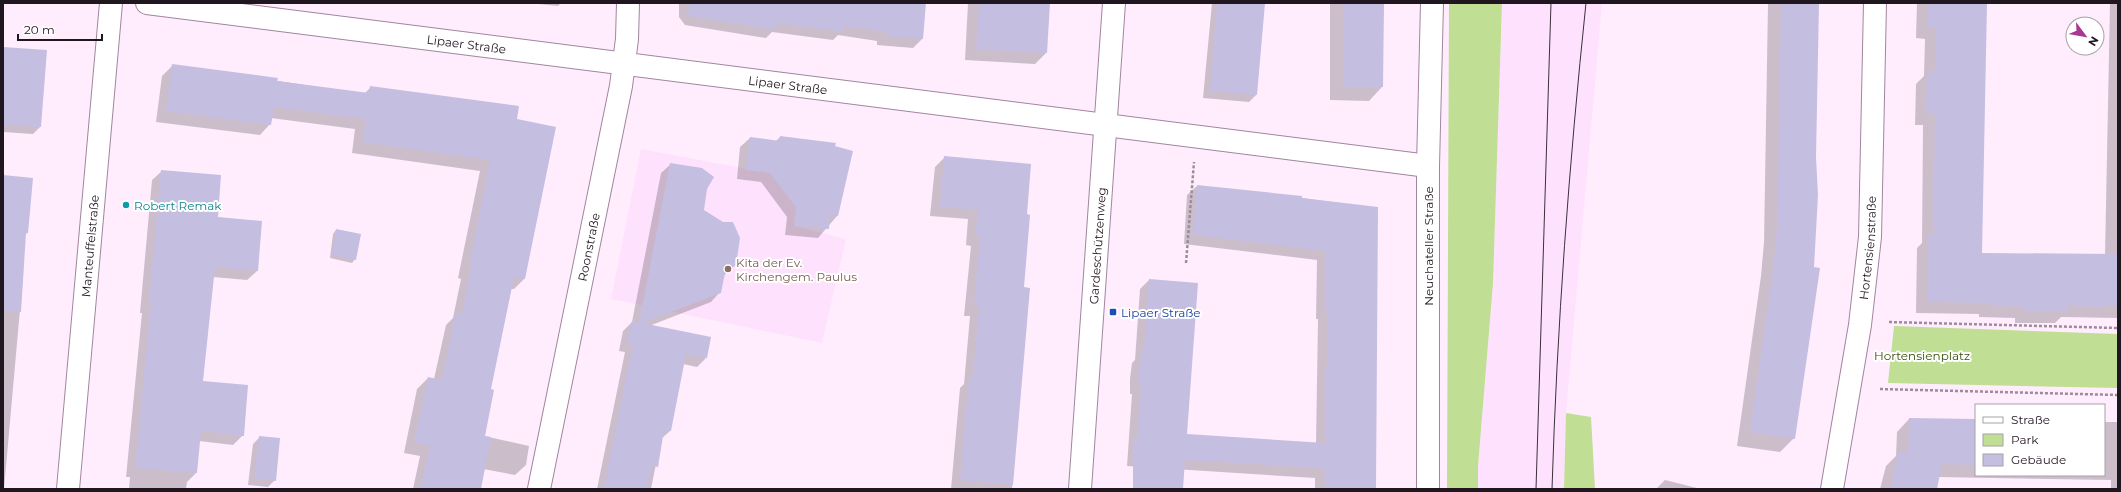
<svg xmlns="http://www.w3.org/2000/svg" width="2121" height="492" font-family="Montserrat,sans-serif">
<style>
.built{fill:#fee2fd}
.green{fill:#c0de94}
.shadow{fill:#0003}
.building{fill:#c4bee1}
.lines{fill:none;stroke-linecap:round;stroke-linejoin:round}
.minor-casing{stroke:#a0859f;stroke-width:24}
.path{stroke:#9a8c9a;stroke-width:2.5;stroke-dasharray:3 2;stroke-linecap:butt}
.minor{stroke:#fff;stroke-width:22}
.tram{stroke:#3b303b;stroke-width:1}
.culture-dot{fill:#0f9aa8;stroke:#fff;stroke-width:1.5}
.education-dot{fill:#8d6e63;stroke:#fff;stroke-width:1.5}
.transit-dot{fill:#1a4fb4;stroke:#fff;stroke-width:1.5}
.labels{text-anchor:middle;dominant-baseline:central;stroke-width:4;stroke-linejoin:round;paint-order:stroke}
.street-label{font-size:12px;fill:#201620;stroke:#fff}
.culture-label{font-size:12px;fill:#0d838f;stroke:#fff;text-anchor:start}
.education-label{font-size:12px;fill:#785e54;stroke:#fff;text-anchor:start}
.transit-label{font-size:12px;fill:#164399;stroke:#fff;text-anchor:start}
.park-label{font-size:12px;fill:#384d06;stroke:#fff}
</style>
<rect width="100%" height="100%" fill="#ffedfe"/>
<g class="built">
<path d="M1502,3H1602L1566,413L1564,489H1478V466L1493,283Z"/>
<path d="M641,149L770,173L796,207L795,226L846,239L822,343L611,299Z"/>
</g>
<g class="green">
<path d="M1449,3H1502L1493,283L1478,466V489H1447Z"/>
<path d="M1894,326L2118,334V388L1888,383Z"/>
<path d="M1566,413L1591,417L1595,489H1564Z"/>
</g>
<g class="shadow">
<path d="M528,3H561L558,6Z"/>
<path d="M679,3H925L922,39L913,48L877,45V41L838,35L833,40L772,32L766,38L685,25L679,17Z"/>
<path d="M968,3H1049L1046,53L1035,64L965,60Z"/>
<path d="M1212,3H1264L1256,95L1249,102L1203,98Z"/>
<path d="M1330,3H1383L1382,87L1369,101L1330,100Z"/>
<path d="M1768,3H1818L1794,438L1780,452L1737,446L1761,276L1764,242Z"/>
<path d="M1917,3H1986L1981,254L2105,255L2110,3H2118V318L2061,317L2055,323H2015V318L1979,317V314L1916,313L1917,248L1922,243L1923,125H1915L1916,84L1924,76L1925,39L1916,38Z"/>
<path d="M3,48L40,127L33,134L3,132Z"/>
<path d="M173,65L364,94L371,87L516,120L525,278L514,289H511L490,390L484,436L529,446L526,465L515,475L478,468L474,489H413L420,456L404,453L417,389L428,378L434,379L446,325L453,318L461,279L458,278L480,171L352,153L355,129L271,118L270,124L260,135L156,122L162,76Z"/>
<path d="M780,137L852,152L837,216L818,238L785,235L787,217L761,182L737,179L740,147L750,138L776,141Z"/>
<path d="M944,158L1026,215L1023,288L1029,289L1012,489H951L960,388L964,384L970,316H964L971,246L966,245L968,219L930,216L935,167Z"/>
<path d="M671,164L706,189L703,210L735,265L723,276L720,292L711,302L649,326L706,358L697,367L683,364L670,431L661,439L651,489H597L625,352L619,351L623,331L632,322L661,173Z"/>
<path d="M162,171L217,218L257,271L247,280L213,277L202,382L243,435L233,445L199,441L196,473L187,482L186,489H129L130,477H126L142,313H140L152,180Z"/>
<path d="M3,176L27,233L24,236L23,276L4,489Z"/>
<path d="M1197,186L1301,197V198L1377,208L1375,489H1315V478L1127,466L1132,394H1130V379L1132,363L1135,360L1140,289L1149,280L1186,435L1316,444L1318,319H1316L1317,260L1184,244L1187,195Z"/>
<path d="M336,230L355,259L352,263L330,258L333,234Z"/>
<path d="M1909,419L1976,420V475H2104V422H2118V489H2111V480L1938,477L1935,489H1880L1886,466L1896,456L1897,432Z"/>
<path d="M260,437L275,480L268,487L248,485L253,444Z"/>
<path d="M1665,480L1701,489H1656Z"/>
</g>
<g class="building">
<path d="M689,3H926L923,39L886,36V32L844,26L843,32L777,23L776,30L688,16Z"/>
<path d="M979,3H1050L1047,53L976,49Z"/>
<path d="M1217,3H1265L1257,95L1210,91Z"/>
<path d="M1343,3H1384L1383,87H1343Z"/>
<path d="M1781,3H1819L1816,157L1818,195L1814,267L1820,268L1795,439L1750,432L1774,262L1777,228Z"/>
<path d="M1928,3H1987L1982,253L2118,254V305H2105V307L2068,306L2067,312L2026,311V307L1990,305V303L1928,302V235L1933,236L1935,114L1926,113L1927,71H1936V27H1928Z"/>
<path d="M3,47L47,50L41,127L3,125Z"/>
<path d="M172,64L278,78L277,81L369,93L370,86L519,106L517,119L556,127L525,279L514,277L491,389L494,390L485,436L491,437L481,489H421L430,446L414,442L428,377L442,380L456,313L462,314L471,268H469L490,160L362,142L366,119L274,107L271,125L166,111Z"/>
<path d="M780,136L836,143L835,146L853,151L838,216L830,214L829,229L794,226L796,207L770,173L746,170L750,137L780,141Z"/>
<path d="M944,156L1031,164L1027,214L1030,215L1024,287L1030,288L1013,485L960,480L969,377L973,378L979,307L974,306L980,236H975L978,210L940,207Z"/>
<path d="M670,163L702,168L714,177L707,189L704,210L723,222H733L740,238L736,265L725,273L721,293L642,323L711,337L707,358L686,354L671,431L664,430L658,467L652,466L647,489H604L633,343L627,342L632,321L639,323Z"/>
<path d="M161,170L221,175L218,217L262,221L258,271L215,267L203,381L248,385L244,436L201,431L197,473L135,468L151,304L149,303Z"/>
<path d="M3,175L33,178L28,233H26L21,312L3,311Z"/>
<path d="M1197,185L1302,196V198L1378,207L1376,489H1326L1324,468L1185,460L1183,489H1133V456L1134,439H1137L1141,385H1138L1139,368L1141,352H1144L1149,279L1198,283L1187,434L1325,443V365H1327V310H1325L1326,251L1193,235Z"/>
<path d="M336,229L361,234L356,260L332,255Z"/>
<path d="M1909,418L1976,419V465L1942,464L1937,489H1890L1898,452L1908,453Z"/>
<path d="M259,436L280,438L276,481L254,478Z"/>
</g>
<g class="lines">
<g class="minor-casing">
<g id="minor">
<path id="s1" d="M147,3L1428,166"/>
<path id="s2" d="M68,489L111,3"/>
<path id="s3" d="M539,489L621,86L627,39L628,3"/>
<path id="s4" d="M1080,489L1114,3"/>
<path d="M1428,489V166L1432,3"/>
<path id="s5" d="M1832,489L1860,325L1870,237L1875,3"/>
</g>
</g>
<g class="path">
<path d="M1186,263L1194,162"/>
<path d="M1889,322L2118,328"/>
<path d="M1880,389L2118,395"/>
</g>
<use href="#minor" class="minor"/>
<g class="tram">
<path d="M1536,489L1551,3"/>
<path d="M1552,489C1557,326 1569,165 1586,3"/>
</g>
</g>
<circle class="culture-dot" cx="126" cy="205" r="4"/>
<circle class="education-dot" cx="728" cy="269" r="4"/>
<rect class="transit-dot" x="1109" y="308" width="8" height="8" rx="2"/>
<g class="labels">
<g class="street-label">
<text stroke="none"><textPath href="#s1" startOffset="322">Lipaer Straße</textPath></text>
<text stroke="none"><textPath href="#s1" startOffset="646">Lipaer Straße</textPath></text>
<text stroke="none"><textPath href="#s2" startOffset="244">Manteuffelstraße</textPath></text>
<text stroke="none"><textPath href="#s4" startOffset="244">Gardeschützenweg</textPath></text>
<text transform="translate(1428 246) rotate(-90)">Neuchateller Straße</text>
<text stroke="none"><textPath href="#s3" startOffset="247">Roonstraße</textPath></text>
<text stroke="none"><textPath href="#s5" startOffset="244">Hortensienstraße</textPath></text>
</g>
<g class="culture-label">
<text x="134" y="205">Robert Remak</text>
</g>
<g class="education-label">
<text x="736" y="262">Kita der Ev.<tspan x="736" dy="14">Kirchengem. Paulus</tspan></text>
</g>
<g class="transit-label">
<text x="1121" y="312">Lipaer Straße</text>
</g>
<g class="park-label">
<text x="1922" y="355">Hortensienplatz</text>
</g>
</g>
<rect width="2121" height="492" fill="none" stroke="#201620" stroke-width="8"/>
<rect x="1975" y="404" width="130" height="72" fill="#ffffff" stroke="#a6a2a6"/>
<rect x="1983" y="417" width="20" height="6" fill="#ffffff" stroke="#a6a2a6"/>
<text x="2011" y="424" font-size="12" fill="#201620">Straße</text>
<rect x="1983" y="434" width="20" height="12" fill="#c0de94" stroke="#a6a2a6"/>
<text x="2011" y="444" font-size="12" fill="#201620">Park</text>
<rect x="1983" y="454" width="20" height="12" fill="#c4bee1" stroke="#a6a2a6"/>
<text x="2011" y="464" font-size="12" fill="#201620">Gebäude</text>
<g transform="translate(2085 36) rotate(122)"><circle r="19" fill="#ffffff" stroke="#a6a2a6"/>
<path d="M0-3L7 15L0 10L-7 15Z" fill="#aa3791"/>
<text y="-6" font-size="11" font-weight="bold" text-anchor="middle" fill="#201620">N</text>
</g>
<path d="M18 34v6h84v-6" fill="none" stroke="#201620" stroke-width="2"/>
<text x="24" y="34" font-size="12" fill="#201620" stroke="#ffffff" stroke-width="3" paint-order="stroke">20 m</text>
</svg>
